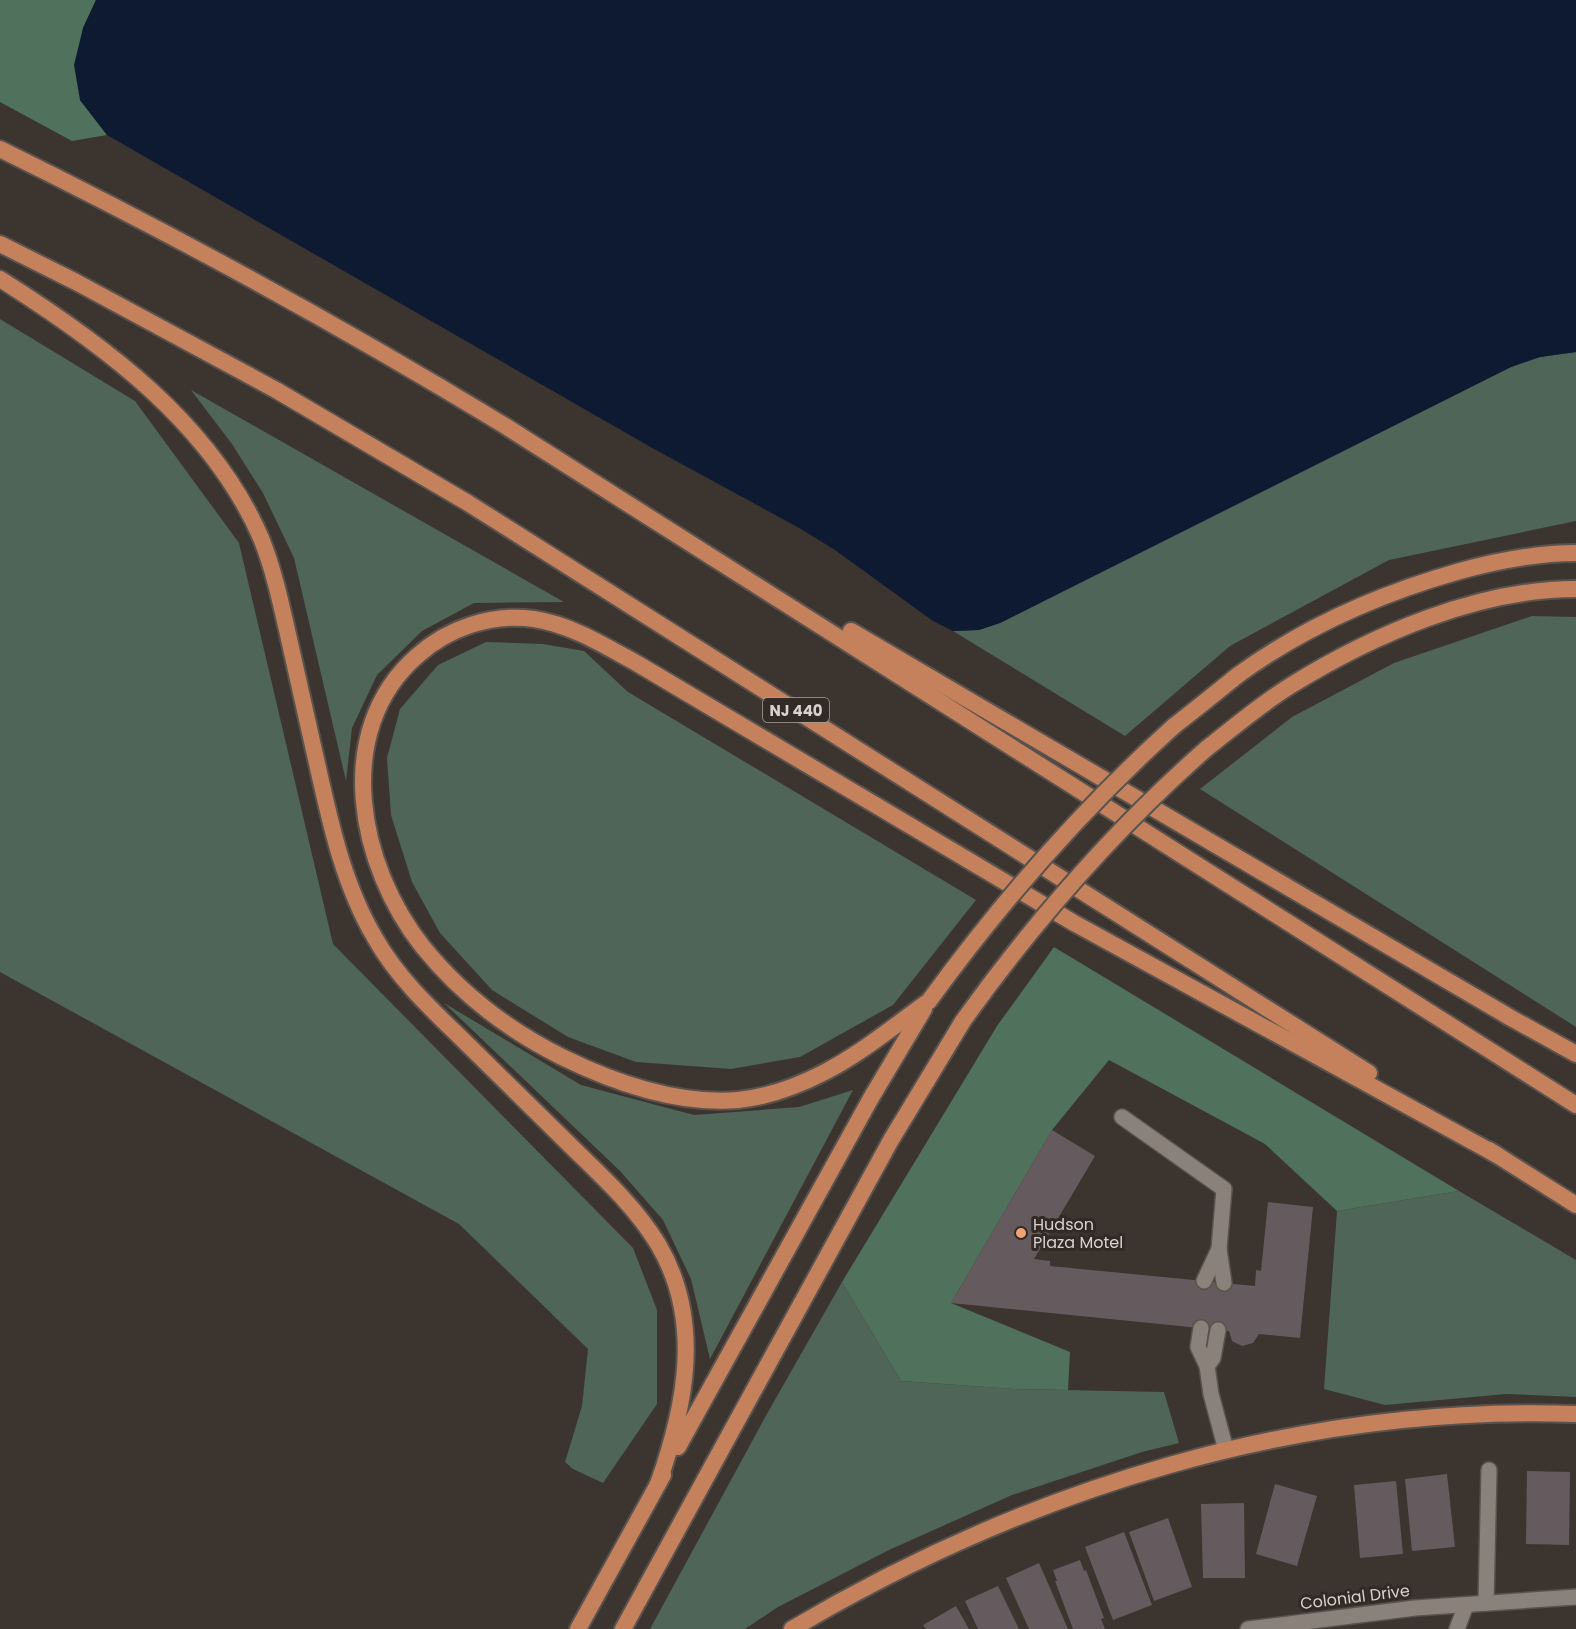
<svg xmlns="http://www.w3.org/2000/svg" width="1576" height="1629" font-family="Poppins,sans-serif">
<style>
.green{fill:#4e6557}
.forest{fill:#50715c}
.water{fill:#0e1a32}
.building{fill:#655b5e}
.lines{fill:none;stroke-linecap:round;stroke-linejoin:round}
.service-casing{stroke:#59524e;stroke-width:18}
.minor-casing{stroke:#59524e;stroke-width:18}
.trunk-casing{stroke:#59524e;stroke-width:20}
.service{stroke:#8a817b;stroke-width:15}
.minor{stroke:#8a817b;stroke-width:15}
.trunk{stroke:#c5815c;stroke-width:16}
.trunk-bridge-casing{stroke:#59524e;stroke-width:20;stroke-linecap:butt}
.trunk-bridge{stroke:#c5815c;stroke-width:16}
.poi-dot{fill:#f0a378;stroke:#322a25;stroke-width:2}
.labels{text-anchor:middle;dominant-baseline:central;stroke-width:6;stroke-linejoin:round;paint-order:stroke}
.shield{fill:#322a25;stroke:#a6a09c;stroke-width:1.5}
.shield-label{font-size:15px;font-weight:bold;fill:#d8d2cf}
.poi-label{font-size:16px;fill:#d8d2cf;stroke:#322a25;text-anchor:start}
.street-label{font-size:16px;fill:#d8d2cf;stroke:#322a25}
</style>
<rect width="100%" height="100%" fill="#3c342f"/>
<g class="green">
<path d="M0,319L135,401L239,543L333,944L633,1248L657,1310V1404L603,1483L573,1469L565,1462L582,1406L588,1349L459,1224L0,972Z"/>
<path d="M1576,352V521L1389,560L1230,646L1125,736L953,631L979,630L1000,623L1511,367L1540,357Z"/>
<path d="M191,390L564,602L474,603L422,631L377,675L352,728L346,781L294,558L263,493L232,444Z"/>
<path d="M1532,616L1576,617V1027L1200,789L1292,717L1394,663Z"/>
<path d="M486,642L543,644L584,651L628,692L976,900L893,1005L800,1057L731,1069L636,1062L568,1037L492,990L440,933L412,882L391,815L387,758L400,709L438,665Z"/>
<path d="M444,1003L581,1085L694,1115L799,1107L853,1090L710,1359L691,1279L663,1220L620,1171Z"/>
<path d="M1459,1191L1576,1260V1397L1506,1394L1385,1405L1324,1389L1337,1211Z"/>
<path d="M842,1282L901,1381L1014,1389L1164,1392L1179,1443L1142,1452L1012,1495L889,1550L778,1607L745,1629H650L768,1412Z"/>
</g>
<g class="forest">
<path d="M0,0H96L83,28L80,100L107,135L72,141L0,102Z"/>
<path d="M1054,947L1459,1191L1337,1211L1265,1144L1109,1060L1052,1130L951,1303L1070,1352L1068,1390L1014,1389L901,1381L842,1282L997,1026Z"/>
</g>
<path class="water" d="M96,0H1576V352L1540,357L1511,367L1000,623L979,630L953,631L933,621L835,550L801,529L654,449L107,135L80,100L74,65L83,28Z"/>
<g class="building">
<path d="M1052,1130L1095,1156L1034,1259L1050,1261V1266L1255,1286L1256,1270L1261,1271L1268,1202L1313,1207L1300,1338L1259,1334L1253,1343L1242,1346L1232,1341L1229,1331L951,1303Z"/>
<path d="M1527,1471L1570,1472L1569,1545L1526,1544Z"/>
<path d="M1447,1474L1455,1547L1412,1551L1405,1479Z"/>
<path d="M1396,1481L1403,1554L1360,1558L1354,1485Z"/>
<path d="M1275,1484L1317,1496L1297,1566L1256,1554Z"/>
<path d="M1244,1503L1245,1578H1203L1201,1504Z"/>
<path d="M1168,1518L1192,1587L1154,1601L1129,1532Z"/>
<path d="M1124,1532L1152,1605L1113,1620L1085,1547Z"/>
<path d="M1080,1560L1084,1571L1086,1570L1104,1618L1101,1619L1105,1629H1073L1055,1581H1057L1053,1570Z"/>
<path d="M1039,1563L1068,1629H1029L1006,1578Z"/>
<path d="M998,1586L1019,1629H978L965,1601Z"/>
<path d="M956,1606L969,1629H926L923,1625Z"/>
</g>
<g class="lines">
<g class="service-casing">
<g id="service">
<path d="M1122,1117L1224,1189L1219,1249L1224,1283"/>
<path d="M1204,1281L1219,1249"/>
<path d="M1201,1328L1198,1347L1207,1366L1211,1394L1226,1450"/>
<path d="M1207,1366L1213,1358L1218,1330"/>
<path d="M1486,1603L1489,1470"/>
</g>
</g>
<g class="minor-casing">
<g id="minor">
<path d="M1248,1629L1415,1608L1576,1597"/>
<path d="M1457,1629L1466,1605"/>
</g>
</g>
<g class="trunk-casing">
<g id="trunk">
<path d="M0,149C171,233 339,325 502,424L1576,1105"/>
<path d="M0,244L76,282L276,390L468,503L1369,1073"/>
<path d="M0,279C103,344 211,423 261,538C273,568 280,599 287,630C295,665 303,701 311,737C327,806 339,877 375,938C397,977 429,1007 461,1038C499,1075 537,1113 576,1151C605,1179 636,1208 658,1244C703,1320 686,1405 658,1484"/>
<path d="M851,631L1511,1018L1576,1054"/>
<path d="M1174,726C1196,709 1217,692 1238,675C1304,627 1382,593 1460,571C1497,561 1537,553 1576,553"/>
<path d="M1206,749C1234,727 1261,704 1290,686C1372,635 1478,589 1576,589"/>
<path d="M929,1001C895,1025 862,1053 825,1072C798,1086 768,1097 738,1100C678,1105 615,1083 562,1057C508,1030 461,994 423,947C359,867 331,731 417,656C448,628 492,613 534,619C572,625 605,646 638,664L1074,923L1497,1155"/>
<path d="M1489,1150L1576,1205"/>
<path d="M678,1447L871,1098L924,1009"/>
<path d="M578,1629L663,1475"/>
<path d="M623,1629L891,1140L963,1021"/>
<path d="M792,1629C1028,1489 1300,1404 1576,1414"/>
</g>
</g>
<use href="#service" class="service"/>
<use href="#minor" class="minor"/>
<use href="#trunk" class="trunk"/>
<g class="trunk-bridge-casing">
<g id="trunk-bridge">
<path d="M929,1001C1002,901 1082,809 1174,726"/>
<path d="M963,1021C1034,922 1115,829 1206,749"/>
</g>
</g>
<use href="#trunk-bridge" class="trunk-bridge"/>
</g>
<circle class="poi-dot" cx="1021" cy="1233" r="6"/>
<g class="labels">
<rect class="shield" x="763" y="698" width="66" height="24" rx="4.5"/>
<g class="shield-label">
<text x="796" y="710">NJ 440</text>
</g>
<g class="poi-label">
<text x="1033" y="1224">Hudson<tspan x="1033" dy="18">Plaza Motel</tspan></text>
</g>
<g class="street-label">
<text transform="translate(1355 1597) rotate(-7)">Colonial Drive</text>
</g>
</g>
</svg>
